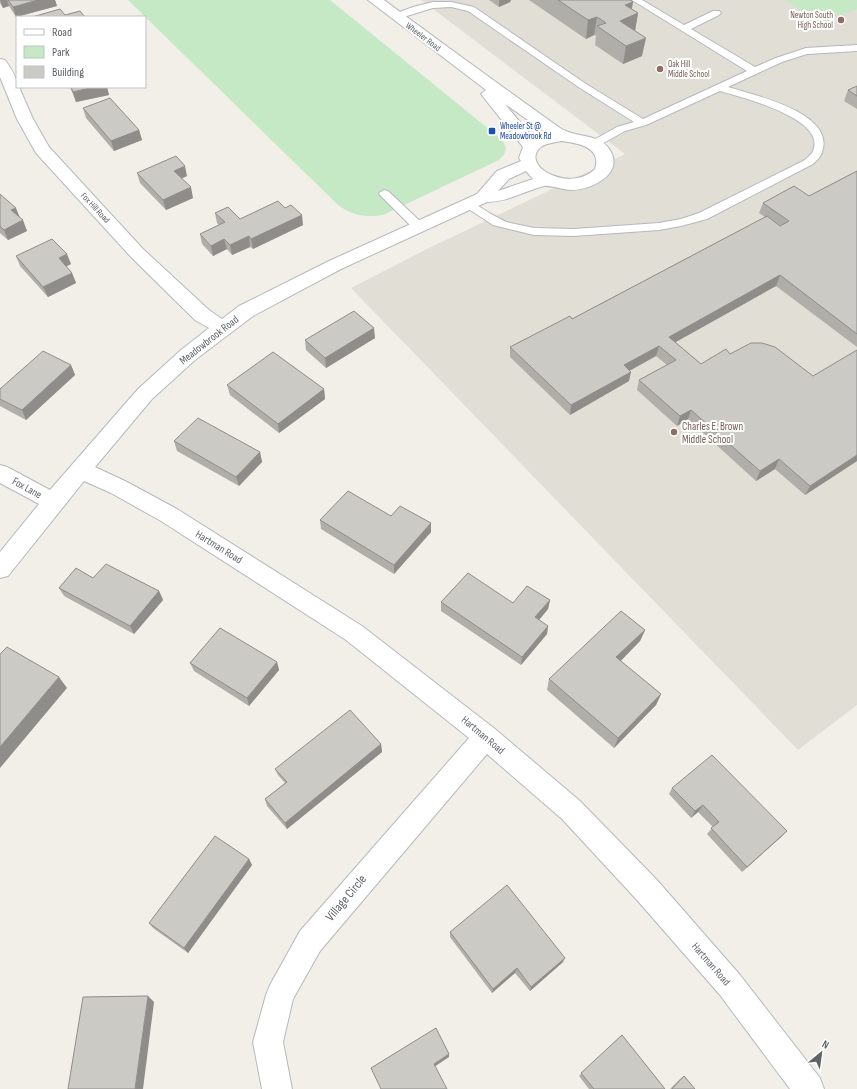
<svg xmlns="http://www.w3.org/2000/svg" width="857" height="1089" font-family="'Sofia Sans Condensed',sans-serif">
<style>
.education{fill:#e1ded6}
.green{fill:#c5e8c5}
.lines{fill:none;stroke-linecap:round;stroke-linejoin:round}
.service-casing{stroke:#b5b8bc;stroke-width:2}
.minor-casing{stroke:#b5b8bc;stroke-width:2}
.service{fill:#fff;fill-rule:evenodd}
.minor{fill:#fff;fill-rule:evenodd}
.wall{fill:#afaea9}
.shaded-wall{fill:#8f8d8a}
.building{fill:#cccac5;stroke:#8f8d8a}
.education-dot{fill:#8d6e63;stroke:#fff;stroke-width:1.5}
.transit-dot{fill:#1a4fb4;stroke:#fff;stroke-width:1.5}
.labels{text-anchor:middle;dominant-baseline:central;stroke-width:4;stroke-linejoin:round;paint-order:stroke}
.far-education-label{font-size:9px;fill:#785e54;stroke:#fff;text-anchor:end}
.far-street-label{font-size:9px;fill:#5f6368;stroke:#fff}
.far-transit-label{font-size:9px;fill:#164399;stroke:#fff;text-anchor:start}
.street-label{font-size:11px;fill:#5f6368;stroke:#fff}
.education-label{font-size:11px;fill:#785e54;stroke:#fff;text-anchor:start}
.near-street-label{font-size:13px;fill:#5f6368;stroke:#fff}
</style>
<rect width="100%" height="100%" fill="#f1efe8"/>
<path class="education" d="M421,0H857V705L798,750L351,288L427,249L625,154Z"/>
<g class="green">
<path d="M128,0H330L501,139C508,148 507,152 499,160L383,215C365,218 351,215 337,204Z"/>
<path d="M785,0H857V9L821,22Z"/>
</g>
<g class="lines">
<g class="service-casing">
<g id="service">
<path d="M632,0H642L684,25L713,11H719L721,13L719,15L691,29L755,67L776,58L806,48L857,45V51L807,54L782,62L728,87C754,95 836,113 822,152C821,157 816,161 813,164L707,219L681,226L659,230L574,236L534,235L493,225L464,206L463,204L464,202H472L491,214L506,222L534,228L574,229L659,223L681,219L699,213L805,160C807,158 810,155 812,153C831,119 740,97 720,91L646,125L625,131L598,146H590L589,144L590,142L617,127L634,122L580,88L468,11L451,7L433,8L397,19L392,16L394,14L413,7L433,2H451L474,7L586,84L643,119L747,71Z"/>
<path d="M384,190L388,191L422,223L424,226L422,229H414L380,195L379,193Z"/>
</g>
</g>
<g class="minor-casing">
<path id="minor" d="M368,0H384C442,43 501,86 560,128C576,139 603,132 612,154C621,177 588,190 571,190C563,190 550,185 544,186C525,191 507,202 487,202L341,269L253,316L195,360L152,399L95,467L125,481L177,509L362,626L495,729L580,801L657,880L740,975L820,1078L824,1089H790L720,995L637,900L562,819L487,754L320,951L293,999L283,1042L292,1089H262L253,1042L266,995L270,985L300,931L469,738L346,640L161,521L111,493L84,481L8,576L0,578V552L39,504L0,483V465L7,467L50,490L138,389L181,350L209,328L195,320L131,257L36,153L17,119L0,77V59L5,60C11,68 17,77 17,87H19L33,119L49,147L143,249L209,310L222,319L239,306L329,261L477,194L497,171L521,161L519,158L523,147L481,94L486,90ZM505,104L548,134L533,138ZM561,141C578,143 602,147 595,169C572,192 524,169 538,150C543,143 553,143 561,141ZM526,171L533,179L498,191L509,179Z"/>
</g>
<use href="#service" class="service"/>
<use href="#minor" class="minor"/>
</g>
<g class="wall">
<path d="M0,0H55L57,6L16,17L9,6L3,8L0,3Z"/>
<path d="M489,0H511L510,2L499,7Z"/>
<path d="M529,0H630L633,2L632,9L638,13L635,30L642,56L623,64L595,45L596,36L594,35L586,39Z"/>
<path d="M857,86V109L844,101L848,90Z"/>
<path d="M70,87H107L109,95L76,102Z"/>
<path d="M83,108L139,130L142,140L114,151L86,118Z"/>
<path d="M857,171V347L776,286L675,342L701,364L857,461L805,495L775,469L756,481L688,419L677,426L637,390L639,380L667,365L656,356L630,370L629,381L570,415L510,357V347L572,319L765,217L759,213L763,203L809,196Z"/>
<path d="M137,173L187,176L182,178L193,198L166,210L140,183Z"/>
<path d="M0,194L19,217L27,231L8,240L0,233Z"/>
<path d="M215,213L240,219L303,225L253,249L250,247L232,255L227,249L213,256L202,244L200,234L219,225L217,223Z"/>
<path d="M16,256L71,264L66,267L72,273L76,283L48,297L20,266Z"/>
<path d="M375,338L326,368L306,350L305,340Z"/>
<path d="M71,365L75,375L26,420L0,406V389Z"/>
<path d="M227,385L324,389L325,399L279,433L230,395Z"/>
<path d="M174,441L260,452L262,462L239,486L177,451Z"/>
<path d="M391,516L431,523V532L394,574L321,529L320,520Z"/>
<path d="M93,578L159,591L163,600L134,634L64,596L59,588Z"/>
<path d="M550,600L548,609L539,620L548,626L547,634L521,665L441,611V602L513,603Z"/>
<path d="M645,630L640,641L620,661L661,694L656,705L614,748L547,690L549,679Z"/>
<path d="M277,662L279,670L249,706L194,671L190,663Z"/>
<path d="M381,744L382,752L287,829L267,806L265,799L285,783L278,775L275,769Z"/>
<path d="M672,788L787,831L781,837L742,872L707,834L713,827L698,812L691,818L669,794Z"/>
<path d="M249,859L252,865L188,953L153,928L149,923Z"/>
<path d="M450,932L563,962L530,991L515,973L492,993L450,937Z"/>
<path d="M622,1035L665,1089H589L579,1076Z"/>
<path d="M684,1076L695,1089H670L680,1079Z"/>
</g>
<g class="shaded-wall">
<path d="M0,0H7L9,6L3,8Z"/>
<path d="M38,0H55L57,6L16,17L13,7Z"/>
<path d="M499,0H511L510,2L499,7Z"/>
<path d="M633,2L630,16L638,13L635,31L620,21L625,5Z"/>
<path d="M597,17L594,35L586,39L588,20Z"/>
<path d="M646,38L642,56L623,64L626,46Z"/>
<path d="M94,87H107L109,95L76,102L73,92Z"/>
<path d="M139,130L142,140L114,151L111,141Z"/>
<path d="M185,166L187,176L176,181L174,171Z"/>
<path d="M191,187L193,198L166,210L163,200Z"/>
<path d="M16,208L20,218L11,210Z"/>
<path d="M302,215L303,225L253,249L251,239Z"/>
<path d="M23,220L27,231L8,240L4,230Z"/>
<path d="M249,236L250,247L232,255L230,245Z"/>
<path d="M224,239L227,249L213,256L211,246Z"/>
<path d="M67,254L71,264L62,268L59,258Z"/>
<path d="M72,273L76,283L48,297L43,287Z"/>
<path d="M780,275L776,286L667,347L669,337Z"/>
<path d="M374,328L375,338L326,368L325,358Z"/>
<path d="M659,346L656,356L622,375L624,365Z"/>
<path d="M71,365L75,375L26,420L22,410Z"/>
<path d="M631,372L629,381L570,415L571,405Z"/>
<path d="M324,389L325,399L279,433L278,424Z"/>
<path d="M691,410L688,419L677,426L680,416Z"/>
<path d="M260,452L262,462L239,486L236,477Z"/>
<path d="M857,455V461L805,495L810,486Z"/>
<path d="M779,459L775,469L756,481L760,471Z"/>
<path d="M431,523V532L394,574V565Z"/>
<path d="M159,591L163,600L134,634L130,626Z"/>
<path d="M550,600L548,609L534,626L535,617Z"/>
<path d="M548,626L547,634L521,665L522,657Z"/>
<path d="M645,630L640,641L613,669L616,657Z"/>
<path d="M277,662L279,670L249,706L247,698Z"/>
<path d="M59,677L67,688L0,768V747Z"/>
<path d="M661,694L656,705L614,748L618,738Z"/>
<path d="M381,744L382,752L287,829L285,823Z"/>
<path d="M703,805L698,812L691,818L695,811Z"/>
<path d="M787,831L781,837L742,872L747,867Z"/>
<path d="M249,859L252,865L188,953L184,948Z"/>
<path d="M565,958L563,962L530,991L531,987Z"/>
<path d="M517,968L515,973L492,993L493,989Z"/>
<path d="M148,996L154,1002L143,1089H135Z"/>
<path d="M449,1054V1057L434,1067V1064Z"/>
</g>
<g class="building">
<path d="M8,0H38L13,7Z"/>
<path d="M558,0H630L633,2L625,5L638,13L620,21L646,38L626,46L597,26L606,23L597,17L588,20Z"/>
<path d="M60,9L65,15L80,11L85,17H32Z"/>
<path d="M857,86V96L848,90Z"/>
<path d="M71,87H94L73,92Z"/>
<path d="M110,98L139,130L111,141L83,108Z"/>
<path d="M176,156L185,166L174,171L191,187L163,200L137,173Z"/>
<path d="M857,171V334L780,275L669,337L701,364L726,349L730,354L751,343H762L775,347L813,376L857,350V455L810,486L779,459L760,471L691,410L680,416L639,380L676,360L659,346L624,365L631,372L571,405L510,347L570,316L572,319L767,216L780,226L789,221L763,203L794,186L809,196Z"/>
<path d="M0,194L16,208L11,210L23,220L4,230L0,226Z"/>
<path d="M278,201L285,208L291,205L302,215L251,239L249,236L230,245L224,239L211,246L200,234L225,222L215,213L228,207L240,219Z"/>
<path d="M52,239L67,254L59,258L72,273L43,287L16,256Z"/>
<path d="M354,311L374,328L325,358L305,340Z"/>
<path d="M43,351L71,365L22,410L0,399V389Z"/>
<path d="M273,352L324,389L278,424L227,385Z"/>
<path d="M198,418L260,452L236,477L174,441Z"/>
<path d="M348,491L391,516L400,506L431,523L394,565L320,520Z"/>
<path d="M106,564L159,591L130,626L59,588L76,568L93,578Z"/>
<path d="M468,573L513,603L527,586L550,600L535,617L548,626L522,657L441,602Z"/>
<path d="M621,611L645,630L616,657L661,694L618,738L549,679Z"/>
<path d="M220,628L277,662L247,698L190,663Z"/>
<path d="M7,647L59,677L0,747V654Z"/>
<path d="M350,710L381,744L285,823L265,799L287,782L275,769Z"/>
<path d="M712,755L787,831L747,867L711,828L719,822L703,805L695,811L672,788Z"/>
<path d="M215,836L249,859L184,948L149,923Z"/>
<path d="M507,885L565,958L531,987L517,968L493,989L450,932Z"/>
<path d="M148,996L135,1089H68L83,997Z"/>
<path d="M436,1028L449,1054L434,1064L447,1089H381L371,1068Z"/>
<path d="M622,1035L665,1089H594L581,1073Z"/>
<path d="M684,1076L695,1089H672Z"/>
</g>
<g class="education-dot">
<circle cx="841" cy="20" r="4"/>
<circle cx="660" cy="69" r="4"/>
<circle cx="674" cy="432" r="4"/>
</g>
<rect class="transit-dot" x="488" y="127" width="8" height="8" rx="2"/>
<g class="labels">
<g class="far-education-label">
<text x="833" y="15">Newton South<tspan x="833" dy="10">High School</tspan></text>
<text x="668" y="64" text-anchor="start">Oak Hill<tspan x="668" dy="10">Middle School</tspan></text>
</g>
<g class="far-street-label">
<text transform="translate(423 37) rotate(37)">Wheeler Road</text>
<text transform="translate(95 208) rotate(47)">Fox Hill Road</text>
</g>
<g class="far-transit-label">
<text x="500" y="126">Wheeler St @<tspan x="500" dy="10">Meadowbrook Rd</tspan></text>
</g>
<g class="street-label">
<text transform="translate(209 340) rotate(-38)">Meadowbrook Road</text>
<text transform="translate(27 488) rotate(29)">Fox Lane</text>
<text transform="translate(219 547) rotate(32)">Hartman Road</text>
<text transform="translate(483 735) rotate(40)">Hartman Road</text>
<text transform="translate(711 964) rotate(49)">Hartman Road</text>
</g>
<g class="education-label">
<text x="682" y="426">Charles E. Brown<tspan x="682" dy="13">Middle School</tspan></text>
</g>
<g class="near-street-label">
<text transform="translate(346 898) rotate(-50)">Village Circle</text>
</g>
</g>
<rect x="16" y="16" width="130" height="72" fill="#ffffff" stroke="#bfc1c3"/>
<rect x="24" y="29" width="20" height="6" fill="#ffffff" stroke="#bfc1c3"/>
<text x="52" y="36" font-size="12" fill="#5f6368">Road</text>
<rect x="24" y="46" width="20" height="12" fill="#c5e8c5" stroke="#bfc1c3"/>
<text x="52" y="56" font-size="12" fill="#5f6368">Park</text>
<rect x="24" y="66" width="20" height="12" fill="#cccac5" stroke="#bfc1c3"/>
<text x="52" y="76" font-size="12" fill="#5f6368">Building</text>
<g transform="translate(821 1053) rotate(29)" stroke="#ffffff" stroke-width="3" paint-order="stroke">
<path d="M0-3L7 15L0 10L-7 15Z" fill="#5f6368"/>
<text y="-6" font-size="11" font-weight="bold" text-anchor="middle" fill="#5f6368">N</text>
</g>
</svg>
